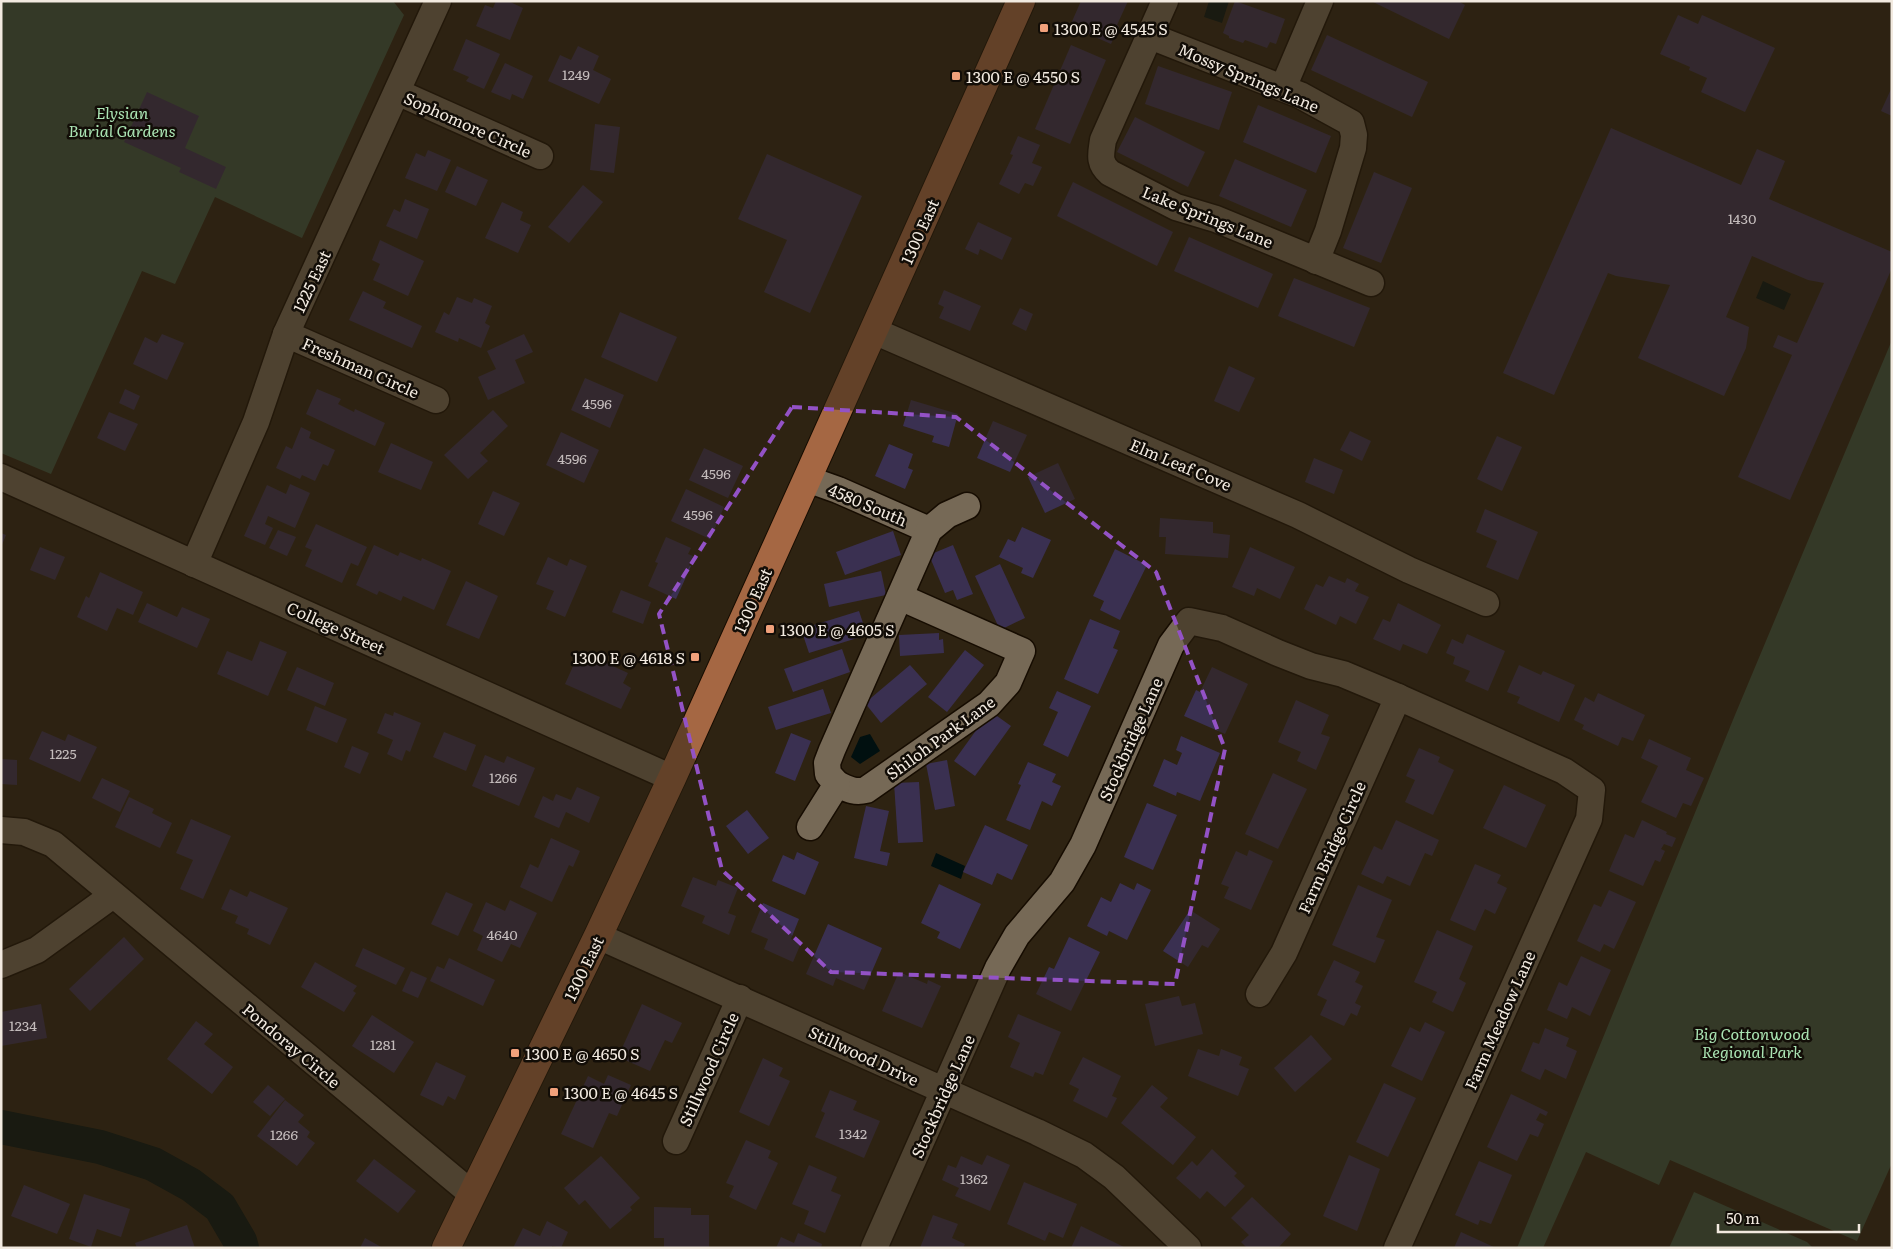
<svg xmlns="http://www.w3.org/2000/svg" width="1893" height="1249" font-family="Literata,serif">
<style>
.green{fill:#3d5541}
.water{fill:#011010}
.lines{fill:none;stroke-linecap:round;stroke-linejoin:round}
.river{stroke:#011010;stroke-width:34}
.building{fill:#3a3051}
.minor-casing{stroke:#160c01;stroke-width:29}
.major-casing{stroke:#160c01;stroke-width:30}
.minor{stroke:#766956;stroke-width:26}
.major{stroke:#a56743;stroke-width:28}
.marked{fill:none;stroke:#9352c6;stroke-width:4;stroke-dasharray:10 6;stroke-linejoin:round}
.poi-dot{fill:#f1a17b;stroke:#120d07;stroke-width:2}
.labels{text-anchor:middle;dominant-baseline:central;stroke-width:5;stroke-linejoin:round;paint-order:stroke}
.number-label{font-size:14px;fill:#c4bcbc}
.poi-label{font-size:16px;fill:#f2eae0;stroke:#120d07;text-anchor:start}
.street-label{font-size:16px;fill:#f2eae0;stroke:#120d07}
.park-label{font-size:16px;font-style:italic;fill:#aae4b3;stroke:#120d07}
</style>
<rect width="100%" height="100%" fill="#2e2312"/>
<g class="green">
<path d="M1,1H393L404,15L302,238L215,197L175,284L142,271L51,474L1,453Z"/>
<path d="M1892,340V1163L1857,1241L1670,1160L1659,1185L1586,1152L1543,1248H1517L1735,715Z"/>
<path d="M1694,1192L1807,1242L1813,1248H1669Z"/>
</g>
<g class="water">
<path d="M1209,1H1229L1222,23L1204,17Z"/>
<path d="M1763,281L1791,294L1784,310L1756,298Z"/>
<path d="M870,734L880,751L860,764L851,757L860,737Z"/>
<path d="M936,853L965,866L961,879L931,866Z"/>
</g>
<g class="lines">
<path class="river" d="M1,1127L100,1147L153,1164L191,1185L220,1207L240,1241L242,1248"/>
</g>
<g class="building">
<path d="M496,1H508L523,8L510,40L476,26L485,5L493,8Z"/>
<path d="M1081,1H1128L1117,25L1119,26L1111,44L1070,26Z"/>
<path d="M1235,1L1285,19L1276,44L1270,42L1267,48L1245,40L1243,43L1229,38V36L1223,33Z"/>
<path d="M1371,1H1458L1465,5L1449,39Z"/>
<path d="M1678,15L1698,24L1702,15L1775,48L1745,112L1701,92L1707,78L1689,70L1690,67L1660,54Z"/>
<path d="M1327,35L1428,82L1412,117L1311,70Z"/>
<path d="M466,39L500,54L484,89L466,81L469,77L453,70Z"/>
<path d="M1071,45L1106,60L1070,144L1035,129Z"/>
<path d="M578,46L599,56L593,70L611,79L599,104L548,81L560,55L571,60Z"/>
<path d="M505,63L533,76L523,99L512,94L510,100L491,92Z"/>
<path d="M1158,66L1232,92L1219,130L1145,104Z"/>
<path d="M1892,87V116L1881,111Z"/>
<path d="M147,92L199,116L185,148L226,167L216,189L179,172L181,168L124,142Z"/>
<path d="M1258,105L1331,136L1316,173L1243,142Z"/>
<path d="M1135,117L1205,152L1188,187L1117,152Z"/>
<path d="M595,124L620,127L614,173L590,170Z"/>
<path d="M1611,128L1741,185L1757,149L1785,161L1769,199L1892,252V268L1790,500L1738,477L1792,355L1773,347L1778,335L1797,343L1824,283L1808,280L1752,256L1726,317L1749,327L1746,348L1724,396L1638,358L1670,285L1616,276L1608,273L1554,395L1503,373Z"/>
<path d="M1018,136L1040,145L1032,163L1042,167L1033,186L1025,183L1019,194L999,184L1013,155L1010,154Z"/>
<path d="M428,150L451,160L437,191L405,178L416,153L425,157Z"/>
<path d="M767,154L862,196L810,313L764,292L787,240L738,219Z"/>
<path d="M1235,159L1307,190L1291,227L1219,196Z"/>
<path d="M457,166L488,180L476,206L445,192Z"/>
<path d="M1374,172L1412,188L1381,263L1343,248Z"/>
<path d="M1073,182L1173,232L1157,266L1057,216Z"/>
<path d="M583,185L603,202L569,243L548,227Z"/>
<path d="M405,199L429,209L417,239L386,226L394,209L400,212Z"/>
<path d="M502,202L523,212L520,220L531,225L518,253L485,238Z"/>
<path d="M978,222L1012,238L1002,260L980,249L978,255L965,249Z"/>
<path d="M1189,237L1273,274L1258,308L1174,271Z"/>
<path d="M380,240L424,261L408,296L373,280L380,264L372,260Z"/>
<path d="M1294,278L1370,308L1354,347L1278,316Z"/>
<path d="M944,290L981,306L970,331L939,318L944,307L938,304Z"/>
<path d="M363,291L386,302L383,308L422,326L412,348L349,320Z"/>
<path d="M457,297L472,303L474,298L492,306L485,323L490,326L481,348L459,338L458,342L435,332L444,312L449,315Z"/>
<path d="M1020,308L1033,314L1026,331L1012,324Z"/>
<path d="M620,312L677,337L657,382L601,357Z"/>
<path d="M162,334L184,343L167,380L133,364L145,337L157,343Z"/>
<path d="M524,334L533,352L515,360L525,383L488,400L478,377L496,369L487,351Z"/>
<path d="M1229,366L1255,378L1239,412L1214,401Z"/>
<path d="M585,378L624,395L610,428L571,410Z"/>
<path d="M125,389L140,396L134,410L119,403Z"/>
<path d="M317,389L341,399L338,404L354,412L355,409L385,423L375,446L306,414Z"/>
<path d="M911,400L958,414L949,447L932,442L934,436L903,426Z"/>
<path d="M493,410L508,426L480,453L488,461L468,479L444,455Z"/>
<path d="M109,412L138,424L125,451L97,438Z"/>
<path d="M993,421L1027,435L1010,472L977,458Z"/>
<path d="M301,427L311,432L309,438L335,450L328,466L323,464L315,481L302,475L300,479L276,468L286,446L292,449Z"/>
<path d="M1350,431L1371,441L1362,461L1340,450Z"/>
<path d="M561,432L599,450L584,483L546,465Z"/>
<path d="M1497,436L1522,447L1502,491L1477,479Z"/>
<path d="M391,443L433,462L421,490L378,472Z"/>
<path d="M889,444L913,454L908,468L913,470L905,489L875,476Z"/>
<path d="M704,448L743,466L728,498L689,480Z"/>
<path d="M1314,458L1343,470L1334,494L1305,482Z"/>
<path d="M1058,463L1075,499L1045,513L1028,477Z"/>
<path d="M290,484L310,493L295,528L268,516L265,524L273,528L265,545L244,536L267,485L286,494Z"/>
<path d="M686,489L724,507L710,539L671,521Z"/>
<path d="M493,491L520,503L504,536L478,524Z"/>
<path d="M1485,509L1538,532L1518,580L1486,567L1497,541L1476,532Z"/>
<path d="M1160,518L1213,522V533L1230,535L1228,558L1165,554L1166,537H1159Z"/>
<path d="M316,524L367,547L358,566L351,563L342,583L305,566L312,550L305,547Z"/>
<path d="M1022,527L1051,540L1033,578L1021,573L1023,568L999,557L1008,539L1015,542Z"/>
<path d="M278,530L296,537L287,556L269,548Z"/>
<path d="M893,531L901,555L845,575L836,552Z"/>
<path d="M1,533L6,535L1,547Z"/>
<path d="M666,537L691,548L688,554L693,556L689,565L691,566L676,599L648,586L658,563L655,562Z"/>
<path d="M374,545L398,556L400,552L421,561L422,558L451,571L434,610L403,596L401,601L379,591L377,595L356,585Z"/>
<path d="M953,545L973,594L957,600L953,590L945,593L929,555Z"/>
<path d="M40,547L65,557L55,580L30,570Z"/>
<path d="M1250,547L1295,567L1280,599L1257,588L1254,596L1232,587Z"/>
<path d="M1115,549L1147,565L1120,620L1100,610L1104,601L1093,596Z"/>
<path d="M548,557L567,566L570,559L587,566L565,617L546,609L554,591L536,584Z"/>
<path d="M1000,564L1025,618L1000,630L975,576Z"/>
<path d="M881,571L886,595L829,607L824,584Z"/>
<path d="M100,572L143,592L133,615L117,608L107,631L77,617L86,596L89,598Z"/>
<path d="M1329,576L1345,583L1347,578L1359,584L1355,591L1369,597L1356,624L1340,616L1336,625L1304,609L1316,584L1323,587Z"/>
<path d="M466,581L498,596L479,639L446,625Z"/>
<path d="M621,590L651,602L643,624L612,612Z"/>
<path d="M147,603L177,617L182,607L210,619L197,648L138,622Z"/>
<path d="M1398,603L1441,625L1427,654L1403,644L1400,651L1373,639L1383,619L1390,622Z"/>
<path d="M859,611L867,635L809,653L801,629Z"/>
<path d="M1090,619L1120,631L1113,648L1118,650L1098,694L1064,679Z"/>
<path d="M939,633V640L943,639L944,653L900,656L899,635Z"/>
<path d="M1467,634L1505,651L1488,691L1465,681L1470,671L1453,664L1455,657L1446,653L1452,639L1463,644Z"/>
<path d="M260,641L287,652L268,696L217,674L227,651L252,661Z"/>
<path d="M842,649L850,672L793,692L784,669Z"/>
<path d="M965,650L984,665L947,712L928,697Z"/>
<path d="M580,651L628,673L623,683L631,688L621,709L565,684Z"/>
<path d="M910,665L927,684L881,723L865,703Z"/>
<path d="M1519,665L1541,675L1543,671L1575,685L1559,722L1517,703L1520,697L1507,692Z"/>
<path d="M297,667L334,683L325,706L287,690Z"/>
<path d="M1212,667L1248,684L1225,734L1184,716L1196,690L1200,692Z"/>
<path d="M823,689L831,713L776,730L768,707Z"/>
<path d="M1057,691L1091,706L1068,757L1043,745L1058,712L1049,708Z"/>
<path d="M1598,693L1645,715L1633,741L1622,737L1618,746L1582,729L1584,725L1574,720L1585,697L1594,702Z"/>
<path d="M1296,700L1329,715L1321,734L1330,737L1316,770L1297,761L1301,752L1278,742Z"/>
<path d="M315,706L347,719L337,743L306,730Z"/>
<path d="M990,711L1011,726L975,776L954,761Z"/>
<path d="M394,712L421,723L410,752L406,750L402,761L387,754L393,740L377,733L385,713L393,716Z"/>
<path d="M42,731L65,741L68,734L97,747L80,782L29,759Z"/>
<path d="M444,732L476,745L466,771L433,757Z"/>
<path d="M791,733L811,741L795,781L775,773Z"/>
<path d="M1181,736L1220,753L1200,801L1177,792L1176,796L1153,786L1164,759L1177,765L1182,753L1176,750Z"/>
<path d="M1649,739L1691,758L1686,770L1704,778L1691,806L1683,803L1676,818L1641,802L1658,766L1641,758Z"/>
<path d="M352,746L369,753L360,774L344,767Z"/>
<path d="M1419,748L1440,757L1438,762L1454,770L1433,815L1405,802L1415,780L1406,776Z"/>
<path d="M485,755L504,763L507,756L535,768L519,806L472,786Z"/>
<path d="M1,759L17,760V785L1,784Z"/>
<path d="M947,760L955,806L935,810L926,764Z"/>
<path d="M1028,762L1056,774L1052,782L1061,786L1052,806L1042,801L1030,830L1006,820L1021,785L1018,784Z"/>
<path d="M1273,773L1307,789L1278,849L1245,834Z"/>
<path d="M102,778L130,791L120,812L92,798Z"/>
<path d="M919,782L923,842L898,843L894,783Z"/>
<path d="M1504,785L1546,805L1526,848L1483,828Z"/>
<path d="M577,787L600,797L589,823L566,812L559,828L534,817L543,796L553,801L556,794L571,800Z"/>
<path d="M129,797L154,809L152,813L172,823L160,848L115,827Z"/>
<path d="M1147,803L1177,815L1153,870L1124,857Z"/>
<path d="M866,806L889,811L880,851L890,853L887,866L854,858Z"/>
<path d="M747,810L769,838L748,854L726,826Z"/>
<path d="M191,819L231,836L203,899L180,889L193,860L176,853Z"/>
<path d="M1396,820L1439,840L1432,856L1425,853L1410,886L1387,876L1383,884L1361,874L1374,846L1382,850Z"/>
<path d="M1642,820L1667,832L1666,834L1676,838L1672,847L1664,844L1661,849L1665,851L1660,862L1655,860L1643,886L1609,871L1625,834L1634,838Z"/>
<path d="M985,825L1028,845L1012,880L997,873L992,885L963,872Z"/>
<path d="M551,838L580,851L573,867L569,865L552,902L520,887L530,864L538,868Z"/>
<path d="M1249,850L1273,861L1251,910L1224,898L1229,887L1221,884L1236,851L1247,856Z"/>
<path d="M797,852L819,862L805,895L772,881L783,855L794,860Z"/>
<path d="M1475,864L1501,875L1497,883L1507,888L1495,914L1485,909L1475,931L1450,920Z"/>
<path d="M693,877L716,886L718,880L738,888L728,913L736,916L729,935L702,923L705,916L681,906Z"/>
<path d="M1120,883L1134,890L1137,883L1151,890L1127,940L1109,931L1107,936L1087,926L1101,897L1111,902Z"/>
<path d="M939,884L981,904L960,949L937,938L940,932L921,923Z"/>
<path d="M1358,885L1392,900L1376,937L1385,940L1375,963L1332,945Z"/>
<path d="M230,889L247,897L250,891L288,908L270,945L247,934L249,929L235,923L238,916L221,909Z"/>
<path d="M1609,890L1636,902L1614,949L1604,944L1600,952L1577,941L1594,904L1601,907Z"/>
<path d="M446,892L473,904L458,936L431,924Z"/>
<path d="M510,900L537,913L520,948L511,944L502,962L477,950L483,936L473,931L486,902L505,911Z"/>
<path d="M763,903L799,919L791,939L801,943L793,962L764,949L768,939L751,932Z"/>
<path d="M1190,910L1220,929L1208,948L1202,945L1188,967L1163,951Z"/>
<path d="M828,924L882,948L864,990L836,978L833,986L806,974Z"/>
<path d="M1437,930L1473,946L1459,979L1466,983L1453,1012L1432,1002L1437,992L1414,982Z"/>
<path d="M124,937L144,959L90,1011L69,989Z"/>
<path d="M1069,937L1100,952L1071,1011L1036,994L1049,967L1054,969Z"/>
<path d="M363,948L405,968L396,985L355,966Z"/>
<path d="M1581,956L1611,970L1590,1016L1572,1007L1567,1019L1547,1010L1559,982L1567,986Z"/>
<path d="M449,958L495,980L483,1006L430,981L437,966L444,969Z"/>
<path d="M1334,960L1360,972L1355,982L1363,986L1355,1003L1361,1006L1357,1016L1351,1013L1344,1026L1320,1015L1327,1000L1317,995Z"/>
<path d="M315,962L357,986L353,991L356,993L344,1012L301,987Z"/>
<path d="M411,971L427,978L418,998L402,991Z"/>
<path d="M899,972L927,984L928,980L941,986L922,1028L882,1011Z"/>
<path d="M1179,996L1182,1006L1195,1003L1203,1034L1155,1046L1145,1004Z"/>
<path d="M41,1004L47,1038L1,1046V1012Z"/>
<path d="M642,1004L682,1023L672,1043L665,1040L650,1071L618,1057Z"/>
<path d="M1018,1014L1061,1032L1043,1075L1035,1072L1033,1077L1010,1067L1020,1043L1008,1037Z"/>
<path d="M372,1015L414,1042L394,1073L352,1046Z"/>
<path d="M196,1021L213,1034L204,1044L233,1067L212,1094L167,1059Z"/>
<path d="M1425,1022L1445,1032L1422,1081L1391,1066L1410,1027L1420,1032Z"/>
<path d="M1545,1028L1569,1038L1566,1046L1577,1051L1566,1079L1545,1069L1540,1080L1521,1071L1533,1042L1539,1044Z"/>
<path d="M1311,1035L1332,1059L1295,1092L1274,1068Z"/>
<path d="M1198,1049L1219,1056L1221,1049L1242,1057L1239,1065L1249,1069L1238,1096L1188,1076Z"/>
<path d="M1083,1057L1121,1076L1112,1096L1117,1098L1107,1118L1073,1101L1079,1089L1069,1084Z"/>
<path d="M763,1058L783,1068L779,1076L790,1081L769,1126L739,1112Z"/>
<path d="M436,1062L466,1076L455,1100L448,1096L443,1106L420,1095Z"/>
<path d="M608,1075L631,1085L617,1116L609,1113L593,1148L561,1134L588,1076L604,1084Z"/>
<path d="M1384,1083L1416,1098L1388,1157L1356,1142Z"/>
<path d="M268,1085L285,1099L270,1116L253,1102Z"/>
<path d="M1152,1085L1168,1098L1160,1107L1196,1137L1173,1165L1121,1123Z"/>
<path d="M830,1090L857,1101L853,1110L880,1121L864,1158L815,1137L825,1113L821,1111Z"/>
<path d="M1511,1094L1548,1112L1546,1116L1540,1113L1536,1120L1544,1124L1538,1137L1530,1134L1517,1161L1487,1147Z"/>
<path d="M285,1100L304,1115L298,1122L310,1132L307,1137L315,1143L297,1166L257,1136Z"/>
<path d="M746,1140L771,1151L768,1158L778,1163L756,1210L729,1197L734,1186L726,1183Z"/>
<path d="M1212,1149L1237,1173L1234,1176L1245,1186L1225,1207L1207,1191L1200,1199L1176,1178L1192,1161L1197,1166Z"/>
<path d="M987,1155L1010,1165L990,1211L955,1196L959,1188L942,1180L948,1165L956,1168L961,1156L982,1165Z"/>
<path d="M1349,1155L1380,1169L1357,1231L1323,1216Z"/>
<path d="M601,1156L640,1198L630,1207L632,1210L610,1229L585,1200L579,1205L564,1188Z"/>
<path d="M374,1159L416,1191L398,1213L356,1181Z"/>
<path d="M1479,1161L1512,1175L1491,1224L1480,1220L1478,1225L1455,1215Z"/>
<path d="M809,1165L837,1177L831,1191L841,1195L825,1233L804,1224L809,1211L792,1204Z"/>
<path d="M1024,1182L1077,1204L1063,1238L1049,1232L1045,1241L1007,1224Z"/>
<path d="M24,1185L70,1204L57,1234L11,1216Z"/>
<path d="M84,1194L130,1209L121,1237L97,1229L91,1247L69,1239Z"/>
<path d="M1252,1197L1291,1234L1278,1248H1247L1241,1242L1249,1235L1231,1218Z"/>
<path d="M654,1207L691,1208V1215H709V1248H664V1238H654Z"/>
<path d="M933,1215L958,1224L952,1238L965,1244L963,1248H920Z"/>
<path d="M547,1221L568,1232L561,1248L552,1246V1248H513L523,1228L540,1236Z"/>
<path d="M187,1225L195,1248H137L135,1243Z"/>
<path d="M1081,1226L1126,1248H1071Z"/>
<path d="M1461,1232L1496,1248H1454Z"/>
<path d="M798,1233L822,1244L821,1248H776L781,1237L794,1243Z"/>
<path d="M365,1238L383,1248H360Z"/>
</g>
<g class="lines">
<g class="minor-casing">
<g id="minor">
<path d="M1165,1L1103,140C1101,154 1098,163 1110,173L1176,207L1216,219L1371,283"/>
<path d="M1150,36L1300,95L1351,123L1354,135L1353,148L1328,231L1316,261"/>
<path d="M1283,88L1320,1"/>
<path d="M397,92L540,156"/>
<path d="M874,331L1298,515L1409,570L1486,603"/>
<path d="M286,334L436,400"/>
<path d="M1,477L672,778"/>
<path d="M807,479L838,490L929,530"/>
<path d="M194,564L256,422L286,334L438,1"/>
<path d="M837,784C848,789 854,793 866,790L989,704L1008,683L1022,651L900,597"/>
<path d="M810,827L837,784L828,774L827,763L832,750L929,530L947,515L967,506"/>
<path d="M1,830L24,832L53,844L472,1194"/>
<path d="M598,936L1037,1132L1084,1155L1114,1177L1188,1248"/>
<path d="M1,965L37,950L113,895"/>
<path d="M1259,994L1284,953L1398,697"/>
<path d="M676,1141L740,998"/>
<path d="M874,1248L998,968L1017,935L1062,882L1083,845L1171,645L1189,621L1222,628L1278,653L1311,666L1343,674L1398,697L1564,771L1592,790L1589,819L1397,1248"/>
</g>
</g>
<g class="major-casing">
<path id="major" d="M446,1248L598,936L672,778L807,479L1021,1"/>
</g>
<use href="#minor" class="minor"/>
<use href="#major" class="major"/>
</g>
<path d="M0 0H1893V1249H0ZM792,407L956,417L1156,572L1225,749L1175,984L831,972L722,870L659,614Z" fill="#2e2312" fill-opacity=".55" fill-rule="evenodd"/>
<path class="marked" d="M792,407L956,417L1156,572L1225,749L1175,984L831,972L722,870L659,614Z"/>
<g class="poi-dot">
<rect x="1039" y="23" width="10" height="10" rx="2.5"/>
<rect x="951" y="71" width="10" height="10" rx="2.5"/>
<rect x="765" y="624" width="10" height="10" rx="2.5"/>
<rect x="690" y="652" width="10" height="10" rx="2.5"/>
<rect x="510" y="1048" width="10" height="10" rx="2.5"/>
<rect x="549" y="1087" width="10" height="10" rx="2.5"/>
</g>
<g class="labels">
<g class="number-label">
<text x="576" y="74">1249</text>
<text x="1742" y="218">1430</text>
<text x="597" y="403">4596</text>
<text x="572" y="458">4596</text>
<text x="716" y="473">4596</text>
<text x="698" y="514">4596</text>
<text x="63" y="753">1225</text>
<text x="503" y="777">1266</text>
<text x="502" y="934">4640</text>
<text x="23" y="1025">1234</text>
<text x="383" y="1044">1281</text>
<text x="853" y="1133">1342</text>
<text x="284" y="1134">1266</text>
<text x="974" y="1178">1362</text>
</g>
<g class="poi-label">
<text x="1054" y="28">1300 E @ 4545 S</text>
<text x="966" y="76">1300 E @ 4550 S</text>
<text x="780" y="629">1300 E @ 4605 S</text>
<text x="685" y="657" text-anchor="end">1300 E @ 4618 S</text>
<text x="525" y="1053">1300 E @ 4650 S</text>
<text x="564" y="1092">1300 E @ 4645 S</text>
</g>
<g class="street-label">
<text transform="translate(1249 77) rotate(23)">Mossy Springs Lane</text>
<text transform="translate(468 124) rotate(24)">Sophomore Circle</text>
<text transform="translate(1208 216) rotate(22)">Lake Springs Lane</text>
<text transform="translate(919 231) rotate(-66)">1300 East</text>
<text transform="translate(311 281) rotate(-65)">1225 East</text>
<text transform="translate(361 367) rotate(24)">Freshman Circle</text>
<text transform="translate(1181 464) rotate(23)">Elm Leaf Cove</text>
<text transform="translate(868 504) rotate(23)">4580 South</text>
<text transform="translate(752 600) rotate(-66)">1300 East</text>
<text transform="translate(336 627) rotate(24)">College Street</text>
<text transform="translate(940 737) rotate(-36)">Shiloh Park Lane</text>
<text transform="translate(1130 739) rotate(-66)">Stockbridge Lane</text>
<text transform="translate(1331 847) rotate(-66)">Farm Bridge Circle</text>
<text transform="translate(583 968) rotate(-64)">1300 East</text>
<text transform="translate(1499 1020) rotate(-66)">Farm Meadow Lane</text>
<text transform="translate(292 1045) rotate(40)">Pondoray Circle</text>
<text transform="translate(864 1055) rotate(25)">Stillwood Drive</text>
<text transform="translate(708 1069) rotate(-66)">Stillwood Circle</text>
<text transform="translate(942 1096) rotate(-66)">Stockbridge Lane</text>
</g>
<g class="park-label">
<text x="122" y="112">Elysian<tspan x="122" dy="18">Burial Gardens</tspan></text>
<text x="1752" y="1033">Big Cottonwood<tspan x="1752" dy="18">Regional Park</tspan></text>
</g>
</g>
<rect width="1893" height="1249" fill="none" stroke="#f2eae0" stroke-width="5"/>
<path d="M1718 1224v8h141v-8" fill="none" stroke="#f2eae0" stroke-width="2.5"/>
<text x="1726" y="1224" font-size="15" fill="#f2eae0" stroke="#120d07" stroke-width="4" paint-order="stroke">50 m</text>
</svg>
